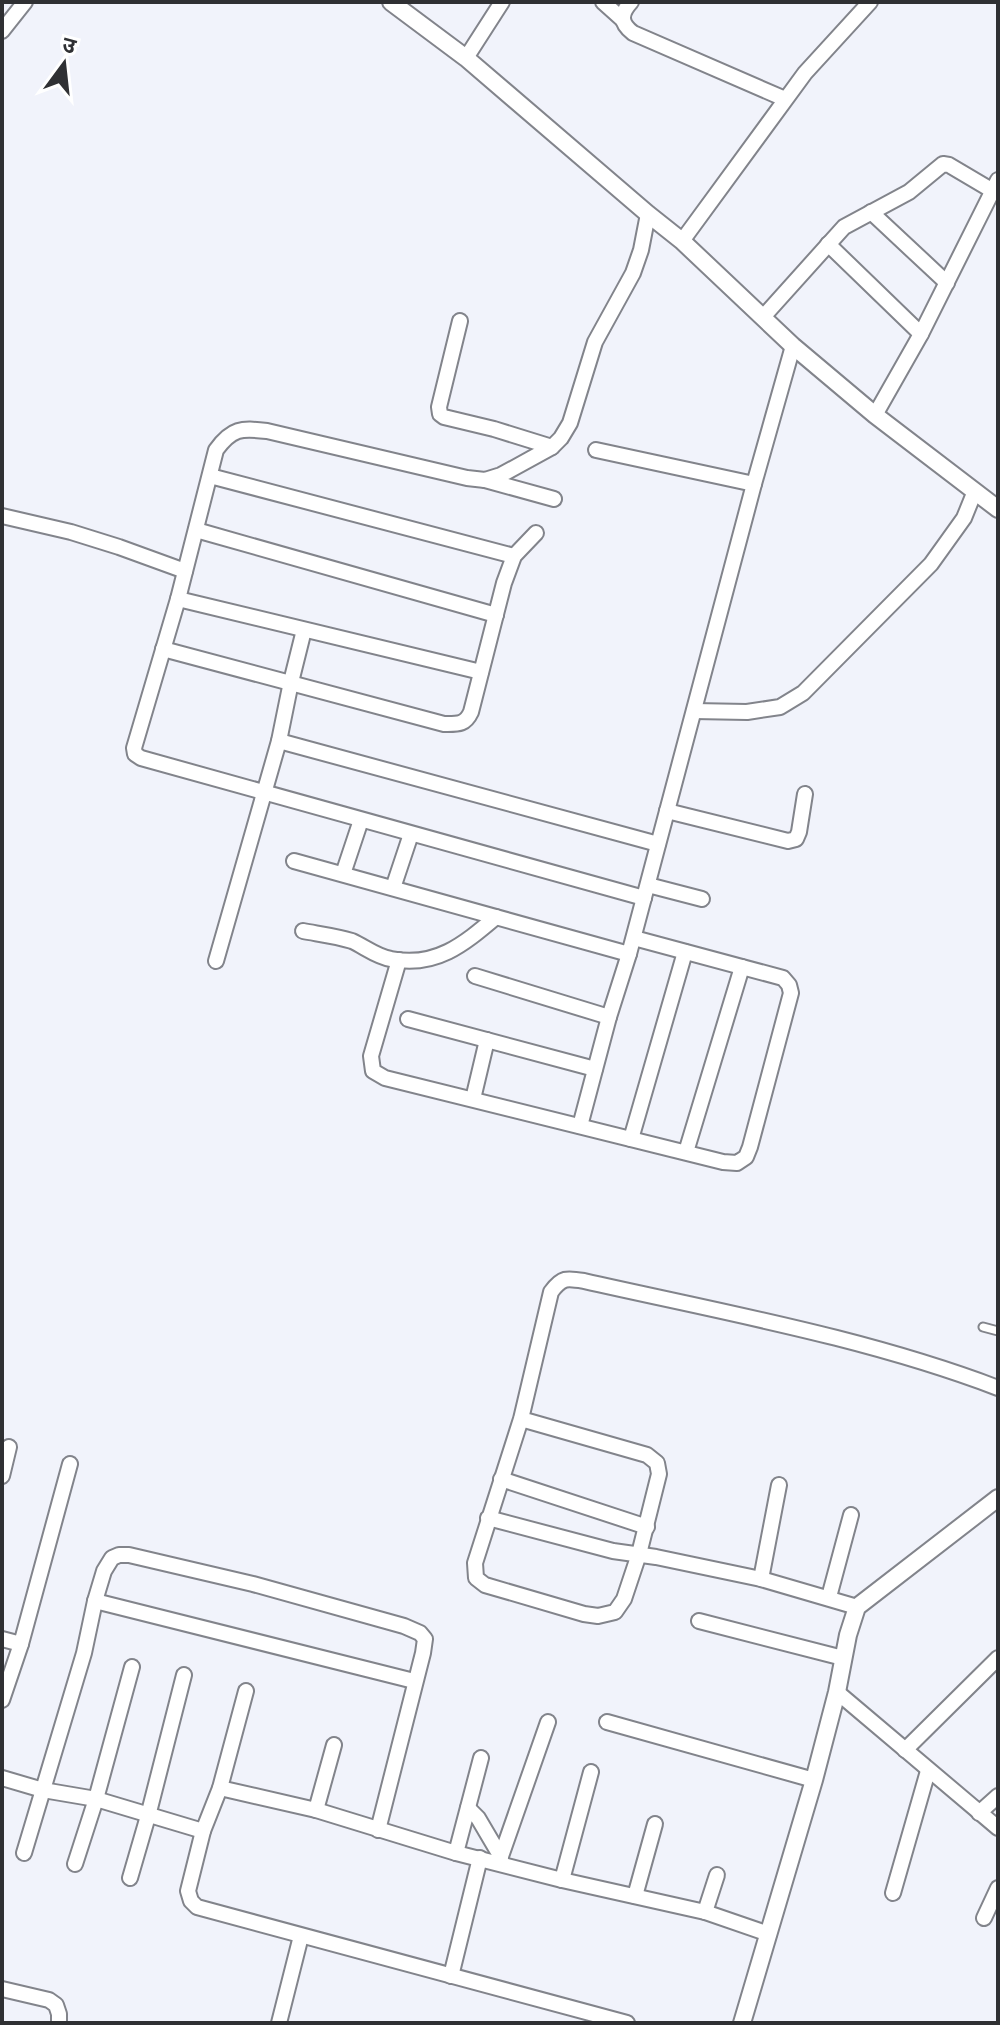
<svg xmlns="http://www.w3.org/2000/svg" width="1000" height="2025" font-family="Figtree,'Noto Sans Devanagari',sans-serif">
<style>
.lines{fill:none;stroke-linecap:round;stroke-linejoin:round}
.service-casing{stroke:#82848b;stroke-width:11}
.minor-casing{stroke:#82848b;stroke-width:18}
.tertiary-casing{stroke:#82848b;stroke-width:20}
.service{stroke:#fff;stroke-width:7}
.minor{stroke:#fff;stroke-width:14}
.tertiary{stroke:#fff;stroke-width:16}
</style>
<rect width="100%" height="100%" fill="#f1f3fb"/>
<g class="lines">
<g class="service-casing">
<path id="service" d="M983,1327L998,1331"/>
</g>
<g class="minor-casing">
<g id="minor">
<path d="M603,2L622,19"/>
<path d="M631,2C620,14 620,23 633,33L785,99"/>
<path d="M2,31L25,2"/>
<path d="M466,58L502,2"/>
<path d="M871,212L947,283"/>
<path d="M682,241L805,73L870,2"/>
<path d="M828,244L921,334"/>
<path d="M763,317L844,227L909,192L943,164L949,165L993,191"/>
<path d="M460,321L439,407L440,414L444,417L494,429L552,447"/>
<path d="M875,415L921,334L998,180"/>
<path d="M596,450L754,484"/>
<path d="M210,476L514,556"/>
<path d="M485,480L554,499"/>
<path d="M2,516L71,532L119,547L185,571"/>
<path d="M196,530L496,615"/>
<path d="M178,599L481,672"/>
<path d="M163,649L444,724C458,724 465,725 471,712L504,583L514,556L536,533"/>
<path d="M694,711L747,712L780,707L803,693L931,564L964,518L975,491"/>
<path d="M279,741L658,844"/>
<path d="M667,811L788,841L796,839L799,832L805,794"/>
<path d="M294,861L629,954"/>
<path d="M343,874L361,820"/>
<path d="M648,885L702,899"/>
<path d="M393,888L411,834"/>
<path d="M644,898L141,758L135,754L134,748L178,599L216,450C232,428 241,428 267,431L467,478L485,480L501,475L552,447L561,438L570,423L595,342L633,273L641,250L648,214"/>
<path d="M303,931C319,934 336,936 352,941C365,947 377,957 391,959C436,968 464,944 496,917"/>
<path d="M399,960L371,1056L373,1071L385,1078L723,1162L737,1163L746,1157L750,1147L791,993L789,985L783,978L634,938"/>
<path d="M216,961L279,741L291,682L304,630"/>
<path d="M475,976L609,1017"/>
<path d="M408,1019L595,1069"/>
<path d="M473,1099L487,1040"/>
<path d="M580,1126L609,1017L629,954L754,484L793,346"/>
<path d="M631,1139L685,952"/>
<path d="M686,1152L742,967"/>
<path d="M521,1419L647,1455L657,1463L659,1474L639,1554L624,1599L615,1612L598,1616L584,1614L485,1585L476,1578L475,1563L521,1419L551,1292C562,1277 567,1278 584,1281C721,1312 867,1338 998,1388"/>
<path d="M2,1476L9,1447"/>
<path d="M501,1479L647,1527"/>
<path d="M488,1518L613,1551L656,1557L761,1579L857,1607"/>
<path d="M761,1579L779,1485"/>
<path d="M829,1597L851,1515"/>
<path d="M95,1601L414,1681"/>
<path d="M699,1621L843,1658"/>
<path d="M2,1639L21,1644"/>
<path d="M246,1691L220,1788L203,1831L188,1891L191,1901L197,1907L627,2023"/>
<path d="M837,1692L998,1828"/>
<path d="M2,1700L21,1644L70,1464"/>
<path d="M607,1722L814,1780"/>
<path d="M905,1750L998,1658"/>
<path d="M2,1778L43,1790L96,1799L203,1831"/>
<path d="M220,1788L316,1810L456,1853L562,1880L705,1912L769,1934"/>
<path d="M468,1808L478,1818L501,1857"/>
<path d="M316,1810L334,1745"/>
<path d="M979,1813L998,1796"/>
<path d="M24,1853L84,1653L95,1601L104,1571L112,1558L119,1555H129L253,1584L404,1626L420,1633L425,1639L423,1653L378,1830"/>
<path d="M456,1853L481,1758"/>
<path d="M499,1862L548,1722"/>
<path d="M75,1864L96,1799L132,1667"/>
<path d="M130,1878L148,1816L184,1675"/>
<path d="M562,1880L591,1772"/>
<path d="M893,1893L928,1771"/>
<path d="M635,1896L655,1824"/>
<path d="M705,1912L717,1875"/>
<path d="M984,1918L998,1888"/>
<path d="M451,1976L480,1858"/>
<path d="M2,1989L49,2000L56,2005L59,2014V2023"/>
<path d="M279,2023L301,1936"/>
</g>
</g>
<g class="tertiary-casing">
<g id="tertiary">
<path d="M391,2L466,58L648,214L682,241L793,346L875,415L998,509"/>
<path d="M742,2023L814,1780L837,1692L848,1635L857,1607L998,1498"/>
</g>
</g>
<use href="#service" class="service"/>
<use href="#minor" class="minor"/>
<use href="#tertiary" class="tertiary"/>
</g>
<rect width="1000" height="2025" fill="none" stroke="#2f3033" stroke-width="8"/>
<g transform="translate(64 64) rotate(15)" stroke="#ffffff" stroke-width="6" paint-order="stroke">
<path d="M0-6L14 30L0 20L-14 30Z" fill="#2f3033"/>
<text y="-12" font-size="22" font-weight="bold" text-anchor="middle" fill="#2f3033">उ</text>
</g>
</svg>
